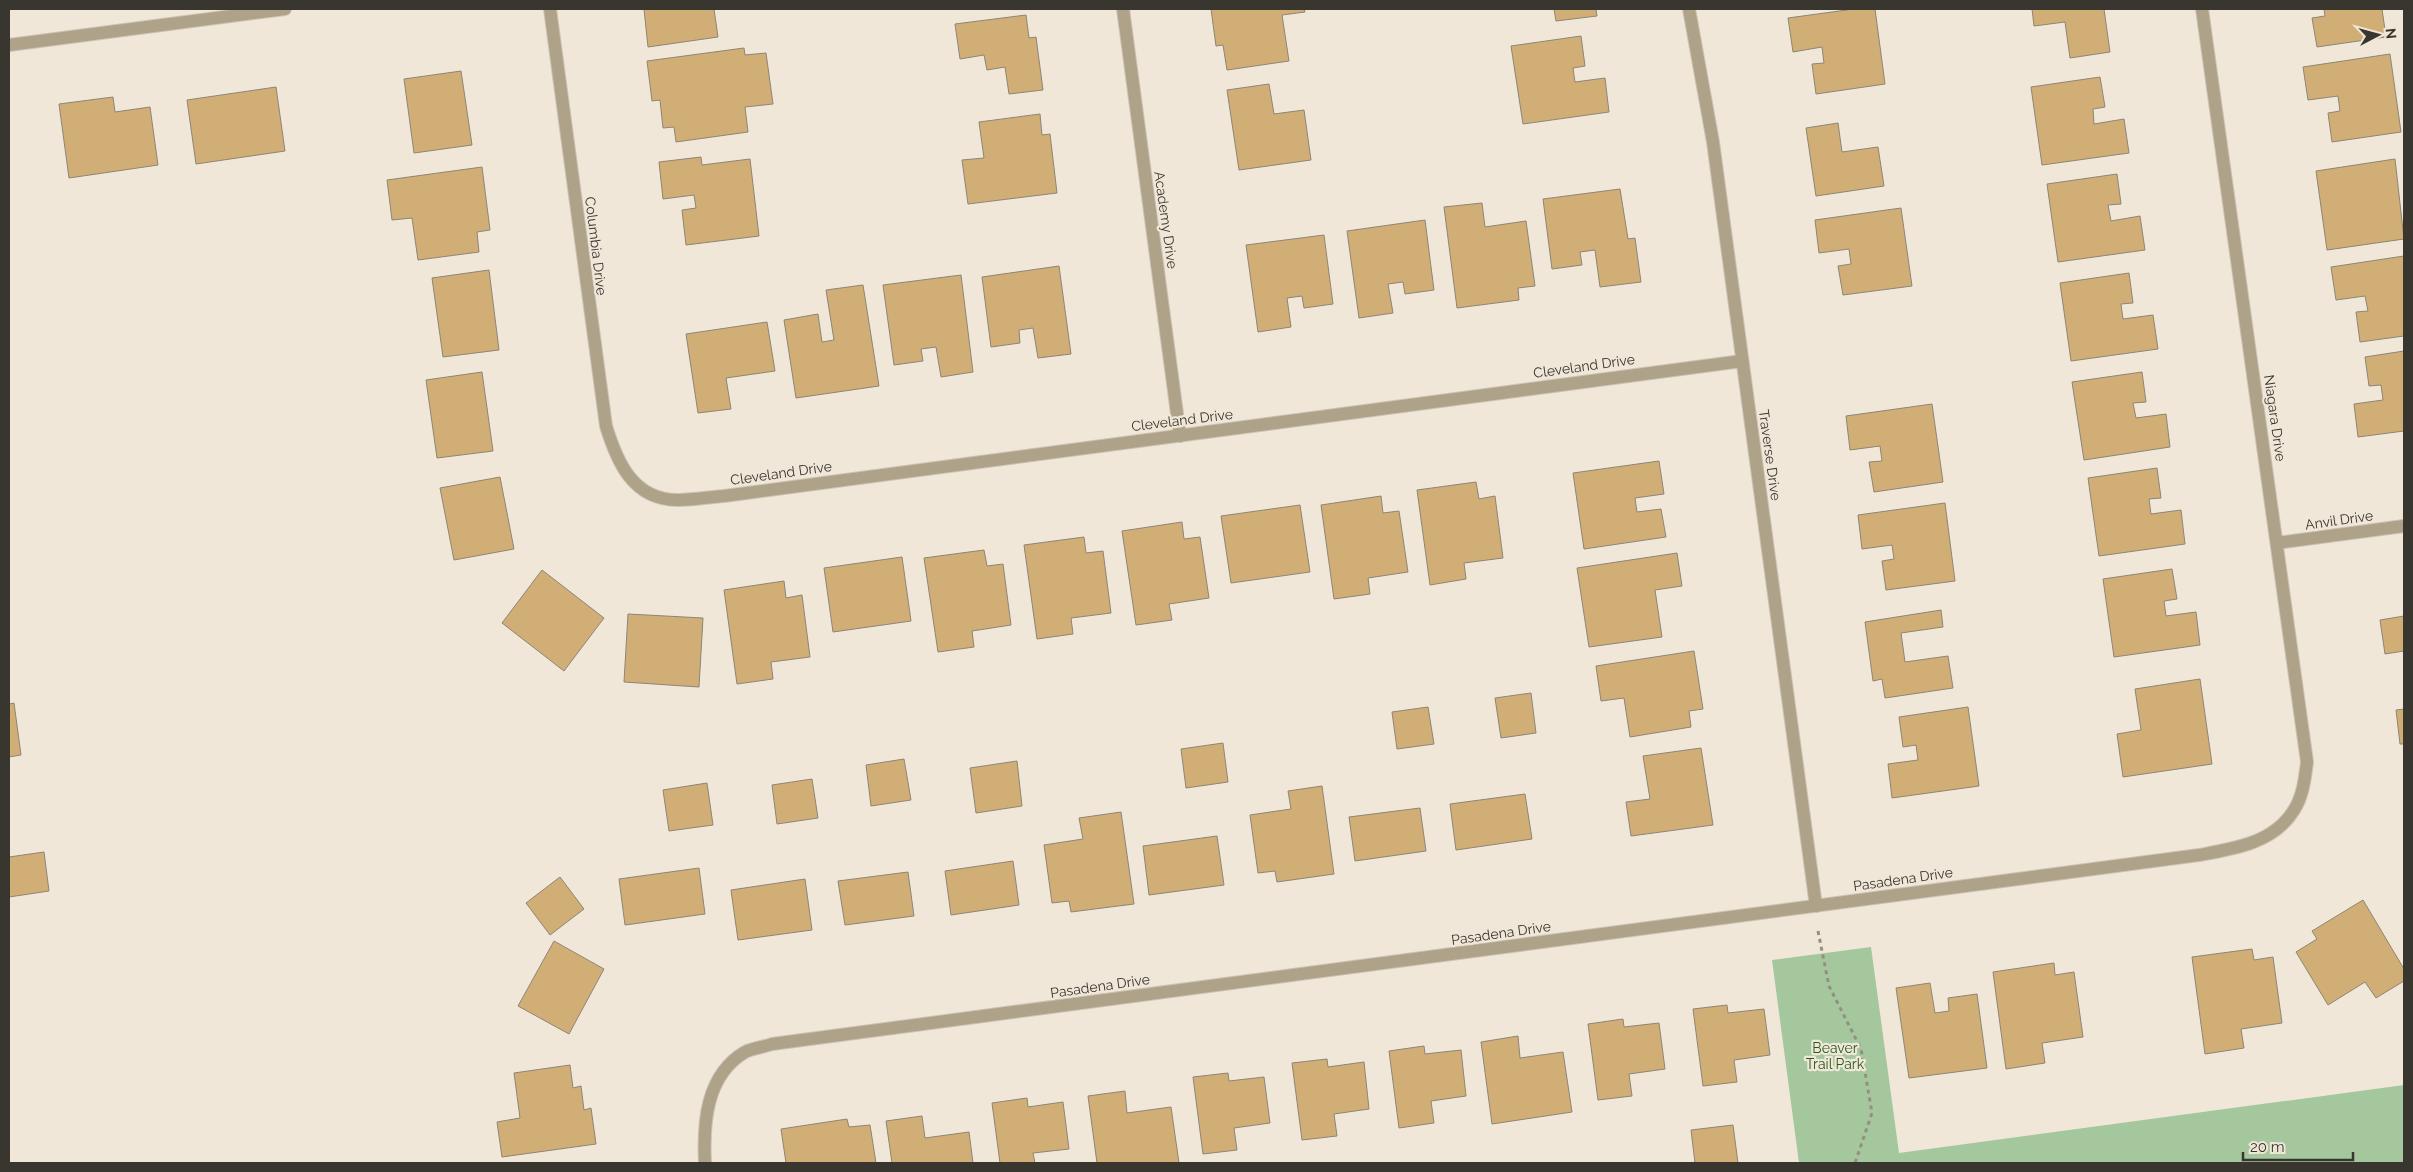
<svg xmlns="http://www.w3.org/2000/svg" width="2413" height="1172" font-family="Raleway,sans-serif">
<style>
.green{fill:#a4c79d}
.building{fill:#d1ae76;stroke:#8d8577}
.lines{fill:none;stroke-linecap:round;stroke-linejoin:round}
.minor-casing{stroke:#ccc3b6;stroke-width:14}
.path{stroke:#958e83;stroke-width:3;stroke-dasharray:4 4;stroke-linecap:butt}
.minor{stroke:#aea289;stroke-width:12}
.labels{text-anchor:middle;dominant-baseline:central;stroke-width:4.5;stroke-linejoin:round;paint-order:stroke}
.street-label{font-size:14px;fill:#39352f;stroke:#f1e7d8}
.park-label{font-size:14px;fill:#255c19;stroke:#f1e7d8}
</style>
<rect width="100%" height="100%" fill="#f1e7d8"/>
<path class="green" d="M1871,947L1899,1153L2404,1085V1163H1799L1772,960Z"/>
<g class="building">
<path d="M644,9H714L718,37L648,47Z"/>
<path d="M1211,9H1304L1305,12L1282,15L1289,61L1227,70L1223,45L1216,46Z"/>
<path d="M1554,9H1596L1597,16L1556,21Z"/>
<path d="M1854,9H1875L1885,84L1816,94L1812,64L1824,63L1822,47L1793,52L1788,18Z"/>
<path d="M2032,9H2104L2110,52L2070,58L2065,22L2034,26Z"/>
<path d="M2324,9H2382L2386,37L2317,47L2312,18L2325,16Z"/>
<path d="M1026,15L1029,38L1036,37L1043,90L1009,94L1005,67L987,70L984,55L960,59L955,24Z"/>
<path d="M1581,36L1585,66L1573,68L1575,82L1605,78L1609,112L1523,124L1511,46Z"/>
<path d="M744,48L745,55L766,53L773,104L745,107L748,132L676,142L674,127L663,128L660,100L652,101L647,61Z"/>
<path d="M2390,54L2401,132L2332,142L2328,113L2340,111L2338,96L2308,100L2303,67Z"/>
<path d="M461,71L472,145L414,153L404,79Z"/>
<path d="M2100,77L2105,107L2093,109L2094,124L2124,119L2129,153L2042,165L2031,87Z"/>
<path d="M1269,84L1274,114L1304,110L1311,160L1239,170L1227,90Z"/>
<path d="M276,87L285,151L196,164L187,100Z"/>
<path d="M113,97L115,112L150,107L158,165L69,178L59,104Z"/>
<path d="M1040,114L1042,135L1050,134L1057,193L968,204L962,160L984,158L979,122Z"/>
<path d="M1838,123L1842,152L1878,147L1884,186L1816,196L1806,128Z"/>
<path d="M701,157L702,165L750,159L759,236L686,245L682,210L696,208L694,195L663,199L659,162Z"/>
<path d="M2395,159L2404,239L2327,250L2316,171Z"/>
<path d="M482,167L490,230L477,232L479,252L418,260L412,218L392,220L387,180Z"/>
<path d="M2117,174L2121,204L2108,205L2111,221L2140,216L2145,250L2058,262L2047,184Z"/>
<path d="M1620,189L1628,239L1635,238L1641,282L1600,287L1595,250L1580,252L1582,265L1552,269L1543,199Z"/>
<path d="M1482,203L1485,227L1526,221L1535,286L1518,288L1519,300L1457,308L1444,207Z"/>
<path d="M1901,208L1912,286L1843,295L1838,266L1851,264L1849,249L1819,253L1815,220Z"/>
<path d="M1425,220L1434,290L1405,294L1403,282L1388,284L1393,313L1359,318L1347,231Z"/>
<path d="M1324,235L1333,304L1304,308L1302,296L1287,298L1291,327L1258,332L1246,245Z"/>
<path d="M2404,256V336L2360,342L2356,312L2368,311L2365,296L2336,300L2331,267Z"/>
<path d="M1059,266L1071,354L1038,358L1033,328L1019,330L1020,343L991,347L982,277Z"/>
<path d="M489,270L499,350L443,357L432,278Z"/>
<path d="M2129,273L2133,303L2121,304L2123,319L2153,315L2158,349L2071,361L2060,283Z"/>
<path d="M961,275L973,372L941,377L936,347L921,349L923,361L894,365L883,285Z"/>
<path d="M863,285L879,386L796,398L784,320L818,314L822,342L834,340L826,290Z"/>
<path d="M767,322L775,371L726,378L731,409L698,413L686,334Z"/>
<path d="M2404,351V431L2358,437L2354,404L2383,400L2381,385L2369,386L2365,357Z"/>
<path d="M482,372L493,451L437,458L426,380Z"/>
<path d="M2142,372L2146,402L2133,403L2136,418L2166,414L2170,447L2084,460L2072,382Z"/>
<path d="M1932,404L1943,482L1874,492L1869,462L1882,461L1880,446L1850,450L1846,416Z"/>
<path d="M1659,461L1664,494L1635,498L1637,512L1661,509L1666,537L1584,549L1573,473Z"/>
<path d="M2157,468L2161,498L2149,499L2151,514L2181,510L2185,544L2099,556L2088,478Z"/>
<path d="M500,477L514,549L454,560L440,488Z"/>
<path d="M1476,482L1479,499L1495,496L1503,558L1464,563L1466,579L1430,585L1417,490Z"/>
<path d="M1381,496L1383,513L1399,511L1408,572L1368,578L1370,594L1334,599L1321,505Z"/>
<path d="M1945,503L1955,581L1886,590L1882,561L1894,559L1892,545L1862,549L1858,515Z"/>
<path d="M1300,505L1310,572L1231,583L1221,516Z"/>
<path d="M1182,522L1184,539L1200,537L1209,598L1169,604L1172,620L1136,625L1122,531Z"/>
<path d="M1084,537L1086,553L1103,551L1111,613L1071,618L1073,634L1037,639L1024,545Z"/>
<path d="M984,550L987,566L1003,564L1011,625L972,631L974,647L938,652L924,558Z"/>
<path d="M1677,553L1682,586L1655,590L1662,637L1589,647L1577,568Z"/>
<path d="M902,557L911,621L833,632L824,568Z"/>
<path d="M2172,569L2177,599L2164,601L2166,616L2196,612L2200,645L2114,657L2103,579Z"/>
<path d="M542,570L604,618L564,671L502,623Z"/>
<path d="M784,581L786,598L802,595L810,657L771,662L773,679L737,684L724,590Z"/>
<path d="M1941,610L1943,627L1901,633L1905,662L1948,656L1953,688L1885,698L1882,679L1873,681L1865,622Z"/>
<path d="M628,614L703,618L699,687L624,682Z"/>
<path d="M2404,616V651L2385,654L2380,620Z"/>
<path d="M1694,651L1703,709L1689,711L1691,727L1630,737L1624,698L1601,701L1596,666Z"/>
<path d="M2200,679L2212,764L2123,777L2117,734L2141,730L2135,689Z"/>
<path d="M1531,693L1536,733L1501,738L1495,698Z"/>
<path d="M14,703L21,755L9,757V704Z"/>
<path d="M1428,707L1434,744L1397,749L1392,712Z"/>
<path d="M1968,707L1979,786L1892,798L1888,764L1918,760L1916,745L1903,747L1899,717Z"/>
<path d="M2404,709V744H2400L2396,710Z"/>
<path d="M1223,743L1228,782L1186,788L1181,749Z"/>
<path d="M1701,748L1713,825L1631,836L1626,802L1650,799L1643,756Z"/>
<path d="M904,759L911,800L871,806L866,765Z"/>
<path d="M1017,761L1022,806L976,813L970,768Z"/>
<path d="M812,779L818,818L777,824L772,785Z"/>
<path d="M707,783L713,825L669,831L663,790Z"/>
<path d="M1322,786L1334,874L1277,882L1275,871L1258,873L1250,815L1291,809L1288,791Z"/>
<path d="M1525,794L1532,839L1456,850L1450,804Z"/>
<path d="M1420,808L1426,851L1355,861L1349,817Z"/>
<path d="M1121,812L1134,904L1071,912L1069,901L1052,903L1044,845L1083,839L1079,818Z"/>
<path d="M1217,836L1224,885L1149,895L1143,846Z"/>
<path d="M44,852L49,891L9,897V857Z"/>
<path d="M1013,861L1019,905L951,915L945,871Z"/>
<path d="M699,868L705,914L625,925L619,879Z"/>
<path d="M908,872L914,916L845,925L838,881Z"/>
<path d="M560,877L584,909L550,935L526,903Z"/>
<path d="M805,879L812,930L738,940L731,890Z"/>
<path d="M2363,900L2404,969V981L2376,998L2365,982L2328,1005L2296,952L2317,939L2312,931Z"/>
<path d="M554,941L604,969L569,1034L518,1006Z"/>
<path d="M2252,949L2254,960L2273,957L2282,1023L2241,1029L2244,1048L2205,1054L2192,957Z"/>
<path d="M2054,963L2055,975L2074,972L2083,1037L2042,1043L2045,1063L2006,1069L1993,972Z"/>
<path d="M1930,983L1935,1013L1949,1011L1948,998L1977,994L1987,1068L1909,1078L1896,988Z"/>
<path d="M1727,1005L1728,1013L1764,1009L1770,1055L1734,1060L1737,1082L1703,1086L1693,1009Z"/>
<path d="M1623,1019L1624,1027L1659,1023L1665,1069L1629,1074L1632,1096L1598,1100L1588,1024Z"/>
<path d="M1518,1036L1520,1058L1563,1052L1572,1112L1492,1124L1481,1042Z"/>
<path d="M1424,1046L1425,1054L1461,1050L1466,1096L1431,1101L1434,1123L1399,1128L1389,1051Z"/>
<path d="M1327,1059L1328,1067L1364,1062L1369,1109L1334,1114L1337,1136L1302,1140L1292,1063Z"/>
<path d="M570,1065L573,1088L581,1086L584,1110L591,1108L596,1144L502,1157L497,1122L520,1118L514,1073Z"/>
<path d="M1228,1073L1229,1081L1264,1077L1270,1123L1234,1128L1237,1150L1203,1154L1193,1077Z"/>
<path d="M1125,1091L1127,1113L1171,1107L1179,1163H1097L1088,1096Z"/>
<path d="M1027,1098L1028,1107L1063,1102L1069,1149L1033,1153L1035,1163H1000L992,1103Z"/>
<path d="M922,1116L925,1138L969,1132L973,1163H892L886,1121Z"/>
<path d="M847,1119L849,1127L870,1125L876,1163H786L781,1129Z"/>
<path d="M1733,1125L1738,1163H1695L1691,1130Z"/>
</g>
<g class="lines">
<g class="minor-casing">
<g id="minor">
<path d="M550,9L606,426C617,462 633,500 678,500C693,500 709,497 724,496L1742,361"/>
<path d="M1123,9L1180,436"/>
<path d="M1689,9L1713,142L1816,906"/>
<path d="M9,45L285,9"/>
<path d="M2277,543L2404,526"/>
<path d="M705,1163C703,1123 706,1075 745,1052C753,1048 764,1047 772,1044L2199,855C2233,849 2274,843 2294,810C2303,796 2305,778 2307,762L2202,9"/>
</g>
</g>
<path class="path" d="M1818,931L1829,986L1861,1049L1872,1113L1855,1163"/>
<use href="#minor" class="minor"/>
</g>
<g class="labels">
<g class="street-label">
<text transform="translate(1166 220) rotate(82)">Academy Drive</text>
<text transform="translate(596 246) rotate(83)">Columbia Drive</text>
<text transform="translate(1584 366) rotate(-8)">Cleveland Drive</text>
<text transform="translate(2275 418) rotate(82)">Niagara Drive</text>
<text transform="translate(1182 420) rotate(-7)">Cleveland Drive</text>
<text transform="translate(1770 455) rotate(82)">Traverse Drive</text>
<text transform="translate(781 473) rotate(-8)">Cleveland Drive</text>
<text transform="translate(2339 520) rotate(-8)">Anvil Drive</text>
<text transform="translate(1903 879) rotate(-8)">Pasadena Drive</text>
<text transform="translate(1501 933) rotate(-8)">Pasadena Drive</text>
<text transform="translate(1100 986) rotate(-8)">Pasadena Drive</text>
</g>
<g class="park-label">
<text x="1835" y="1048">Beaver<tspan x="1835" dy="16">Trail Park</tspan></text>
</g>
</g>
<rect width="2413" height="1172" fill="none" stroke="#39352f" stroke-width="20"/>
<g transform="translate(2378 35) rotate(84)" stroke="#f1e7d8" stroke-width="4" paint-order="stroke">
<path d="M0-4L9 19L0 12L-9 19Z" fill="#39352f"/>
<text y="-8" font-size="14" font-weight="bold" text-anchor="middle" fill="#39352f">N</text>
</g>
<path d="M2243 1152v8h110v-8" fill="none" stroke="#39352f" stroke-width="2.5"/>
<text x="2250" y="1152" font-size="15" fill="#39352f" stroke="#f1e7d8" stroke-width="4" paint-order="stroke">20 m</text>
</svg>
